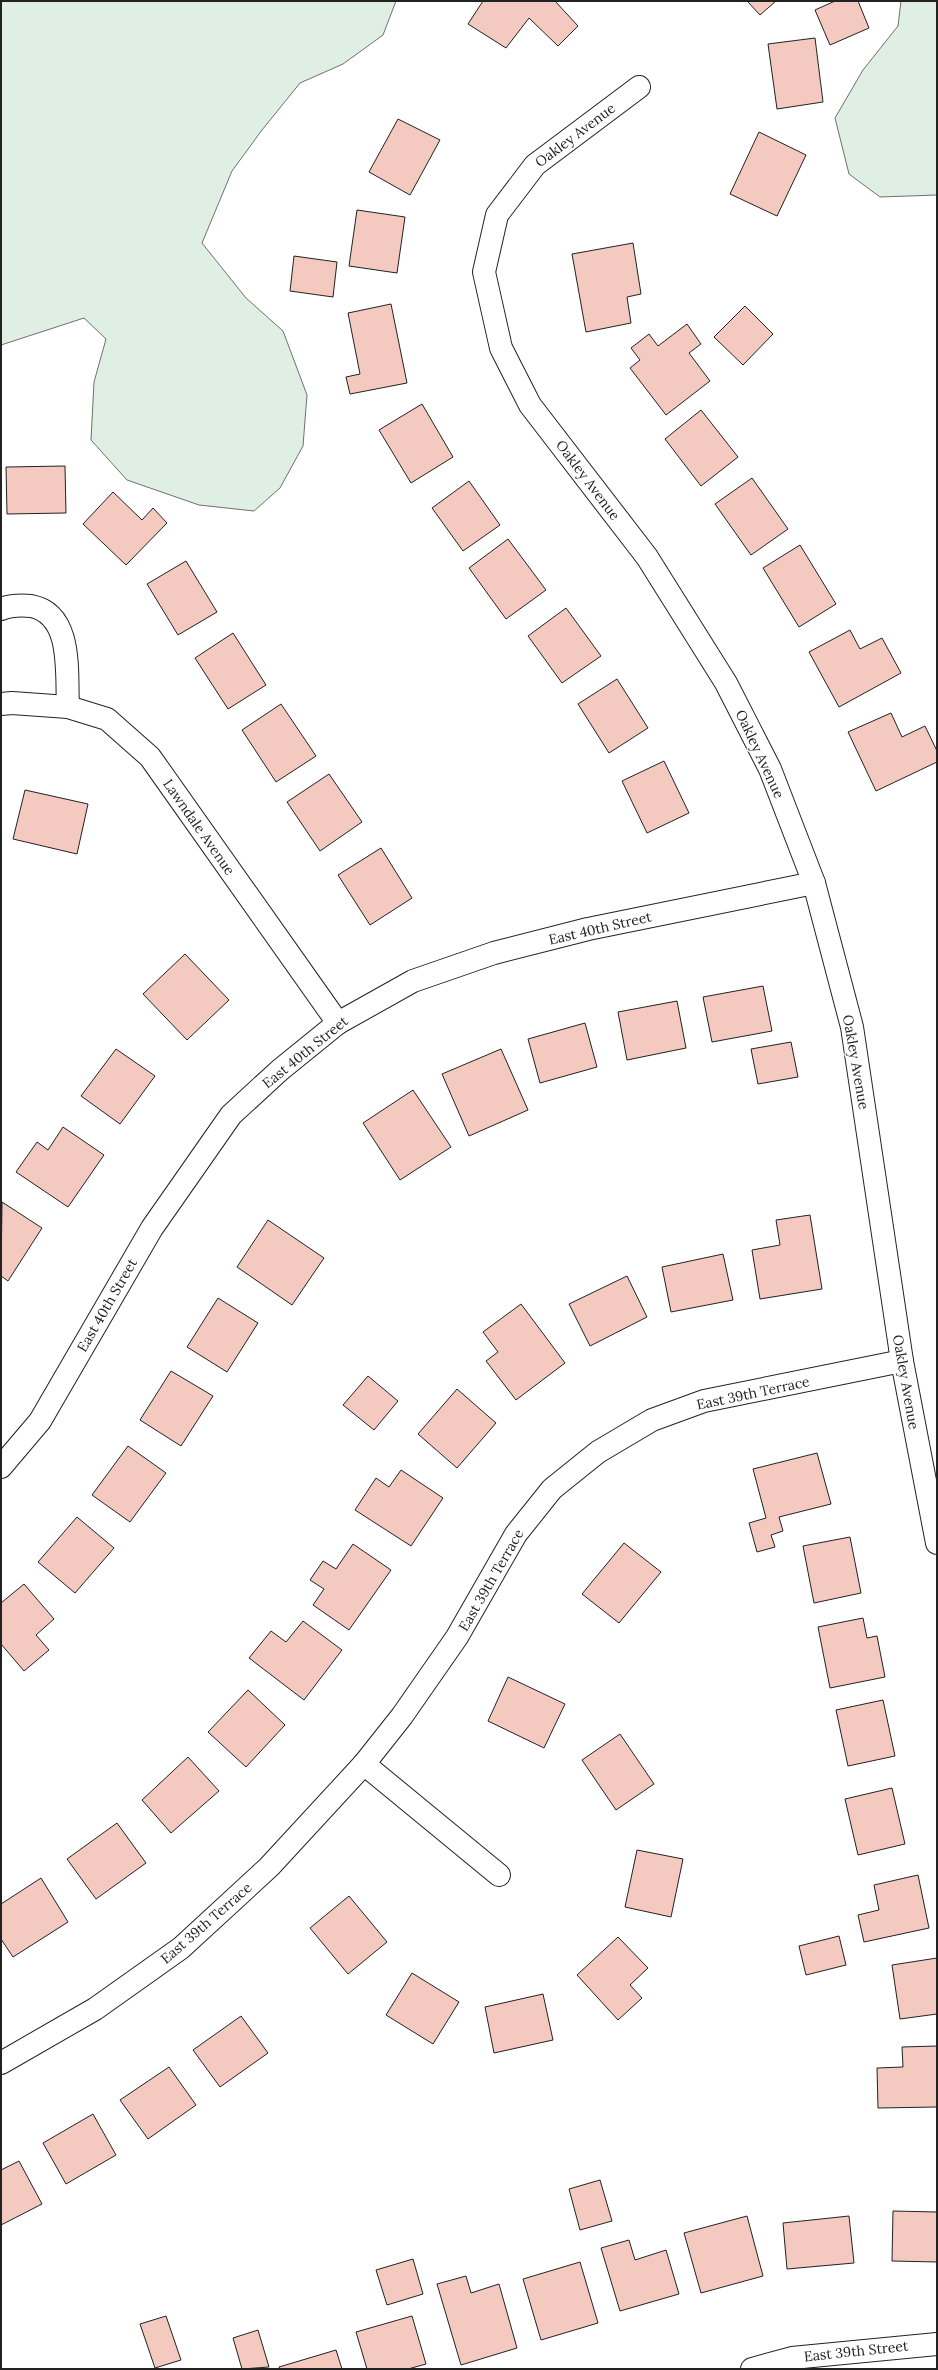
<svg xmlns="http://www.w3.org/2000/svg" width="938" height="2370" font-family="Lora,serif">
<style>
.green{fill:#e0efe3;stroke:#6f6f6f}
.building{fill:#f3c9c0;stroke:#222}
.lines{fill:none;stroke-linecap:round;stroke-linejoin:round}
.street-casing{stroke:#222;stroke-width:24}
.street{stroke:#fff;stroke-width:22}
.labels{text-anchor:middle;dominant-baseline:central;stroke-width:3;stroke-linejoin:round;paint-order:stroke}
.street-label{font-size:14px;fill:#222;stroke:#fff}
</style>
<rect width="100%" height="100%" fill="#fff"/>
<g class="green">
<path d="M1,1H396L383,35L343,64L300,83L262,130L232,171L202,243L246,298L283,331L307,395L303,446L280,488L254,511L199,505L127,480L91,440L94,382L106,339L84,318L1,345Z"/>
<path d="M901,1H937V195L880,197L849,174L835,118L863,70L898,26Z"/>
</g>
<g class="building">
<path d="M483,1H555L578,26L558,46L529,18L506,48L468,24Z"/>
<path d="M747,1H776L760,15Z"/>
<path d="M835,1H858L869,28L830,45L815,10Z"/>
<path d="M815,38L823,102L777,109L768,44Z"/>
<path d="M398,119L440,140L410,195L369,172Z"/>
<path d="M759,132L806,155L777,216L730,194Z"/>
<path d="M357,210L405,217L397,273L349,266Z"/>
<path d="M633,243L641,294L627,297L631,323L586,332L572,254Z"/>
<path d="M294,256L337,262L333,297L290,291Z"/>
<path d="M391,304L407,383L350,394L346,377L360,374L348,313Z"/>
<path d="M745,306L773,334L743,365L714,337Z"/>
<path d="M687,324L701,344L689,353L710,381L666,415L630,368L640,360L631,348L649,334L658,346Z"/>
<path d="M422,404L453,457L411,483L379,430Z"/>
<path d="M701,410L738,457L701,486L665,439Z"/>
<path d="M65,466L66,513L7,514L6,467Z"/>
<path d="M752,478L788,529L751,555L715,504Z"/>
<path d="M469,481L500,525L463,551L432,508Z"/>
<path d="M113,492L142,520L153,508L167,523L126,565L83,524Z"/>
<path d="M508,539L546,590L506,619L469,568Z"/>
<path d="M800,545L836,604L799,627L763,568Z"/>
<path d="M186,561L217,612L178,635L147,584Z"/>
<path d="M566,608L601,656L562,683L528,636Z"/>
<path d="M850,630L860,649L882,638L901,673L839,707L809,652Z"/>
<path d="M233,633L266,685L228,709L195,658Z"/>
<path d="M617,679L648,728L609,753L578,704Z"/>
<path d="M281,704L316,756L276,782L242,730Z"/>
<path d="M891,713L902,737L925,726L937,751V762L876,791L848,732Z"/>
<path d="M664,761L689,813L647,833L622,781Z"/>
<path d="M329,774L362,822L320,851L287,802Z"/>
<path d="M25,790L88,804L77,854L13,839Z"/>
<path d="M381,848L412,898L370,925L338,875Z"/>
<path d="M185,954L229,1000L187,1040L143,994Z"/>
<path d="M763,986L772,1031L712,1042L703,997Z"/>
<path d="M677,1001L686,1048L627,1060L618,1012Z"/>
<path d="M585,1023L597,1067L540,1083L528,1039Z"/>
<path d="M791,1042L798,1077L758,1084L751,1049Z"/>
<path d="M116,1049L155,1076L120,1124L81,1096Z"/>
<path d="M501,1049L528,1110L469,1136L442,1074Z"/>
<path d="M413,1090L451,1147L400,1180L363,1123Z"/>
<path d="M63,1127L104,1155L68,1207L16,1172L37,1142L48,1150Z"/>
<path d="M2,1202L42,1228L8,1281L1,1276Z"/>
<path d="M810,1215L822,1289L760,1299L752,1250L780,1245L776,1220Z"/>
<path d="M268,1220L324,1258L292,1305L237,1267Z"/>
<path d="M723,1254L733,1300L671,1312L662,1267Z"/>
<path d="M627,1276L647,1317L590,1346L569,1304Z"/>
<path d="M218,1298L258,1323L227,1372L187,1347Z"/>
<path d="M521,1304L565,1363L516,1400L486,1361L498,1352L483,1332Z"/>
<path d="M171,1371L213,1396L181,1446L140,1420Z"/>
<path d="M368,1376L398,1401L374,1430L343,1405Z"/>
<path d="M457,1389L496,1423L457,1468L418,1434Z"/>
<path d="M128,1446L166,1473L130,1522L92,1495Z"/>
<path d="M817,1453L831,1504L779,1517L783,1531L771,1535L775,1547L757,1552L749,1523L766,1518L753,1469Z"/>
<path d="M401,1470L443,1498L411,1546L355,1510L376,1478L389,1487Z"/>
<path d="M77,1517L114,1548L75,1593L38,1562Z"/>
<path d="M850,1537L861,1593L814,1603L803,1546Z"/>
<path d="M624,1543L661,1572L619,1623L582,1594Z"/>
<path d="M353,1544L391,1570L349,1630L313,1605L324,1589L310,1580L323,1561L336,1569Z"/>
<path d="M24,1584L54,1619L36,1635L49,1650L24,1671L1,1644V1603Z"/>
<path d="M863,1618L867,1638L877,1636L885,1677L830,1688L818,1627Z"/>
<path d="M303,1621L342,1650L304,1700L249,1658L271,1631L286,1642Z"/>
<path d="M508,1677L565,1704L544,1748L488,1721Z"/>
<path d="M248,1690L285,1725L246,1767L208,1732Z"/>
<path d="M883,1700L895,1756L848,1766L836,1710Z"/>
<path d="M620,1734L654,1784L616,1810L582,1760Z"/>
<path d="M188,1757L219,1791L171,1833L142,1800Z"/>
<path d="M892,1788L905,1844L858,1855L845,1799Z"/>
<path d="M117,1823L146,1863L96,1899L67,1859Z"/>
<path d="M637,1850L683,1859L671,1917L625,1907Z"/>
<path d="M918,1875L929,1928L864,1942L858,1915L879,1910L874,1885Z"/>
<path d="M41,1878L68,1922L13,1957L1,1939V1904Z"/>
<path d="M349,1896L387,1942L348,1974L310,1928Z"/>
<path d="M839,1936L846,1965L806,1975L799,1946Z"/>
<path d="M618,1937L648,1968L630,1985L642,1998L618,2020L577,1975Z"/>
<path d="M937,1958V2014L900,2019L892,1965Z"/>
<path d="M412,1973L459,2002L433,2044L386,2015Z"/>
<path d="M543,1994L553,2040L494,2053L485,2007Z"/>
<path d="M241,2016L268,2053L220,2087L193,2050Z"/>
<path d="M937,2046V2107L878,2108L877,2068L903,2067L902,2047Z"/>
<path d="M169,2067L196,2105L148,2139L120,2100Z"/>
<path d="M93,2114L116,2155L66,2184L43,2143Z"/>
<path d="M19,2161L42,2204L1,2225V2170Z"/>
<path d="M600,2180L612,2221L580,2230L569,2189Z"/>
<path d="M893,2211L937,2212V2262L892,2261Z"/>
<path d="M747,2216L763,2276L701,2293L684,2233Z"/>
<path d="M849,2216L854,2263L787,2269L783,2223Z"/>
<path d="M629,2240L635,2260L666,2250L679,2294L620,2311L601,2248Z"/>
<path d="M413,2259L423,2294L387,2305L376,2270Z"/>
<path d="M580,2262L598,2323L541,2340L523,2279Z"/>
<path d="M466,2276L471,2293L499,2284L517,2348L461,2365L437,2284Z"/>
<path d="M166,2316L181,2360L155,2368L140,2324Z"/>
<path d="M412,2316L426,2364L408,2369H367L356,2332Z"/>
<path d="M258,2330L269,2367L242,2369L233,2338Z"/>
<path d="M336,2350L342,2369H280L279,2367Z"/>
</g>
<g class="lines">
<g class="street-casing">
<g id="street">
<path d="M639,87L535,165L497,215L484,272L501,348L530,405L647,557L726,683L770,769L814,883L852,1027L902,1361L937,1543"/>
<path d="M1,609C11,605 21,605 31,606C74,614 66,675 68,707"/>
<path d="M1,704L12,703L68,707L107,719L150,757L338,1023"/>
<path d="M1,1467L40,1421L152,1228L231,1115L280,1070L338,1023L413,981L494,953L588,929L814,883"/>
<path d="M364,1764L499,1875"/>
<path d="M1,2063L95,2009L181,1948L269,1867L364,1764L402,1716L457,1637L516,1534L552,1489L598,1452L652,1420L704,1401L902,1361"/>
<path d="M752,2369L792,2358L937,2344"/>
</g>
</g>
<use href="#street" class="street"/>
</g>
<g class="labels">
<g class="street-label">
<text transform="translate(575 135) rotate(-37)">Oakley Avenue</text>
<text transform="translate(588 480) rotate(53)">Oakley Avenue</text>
<text transform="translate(760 754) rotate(65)">Oakley Avenue</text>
<text transform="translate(199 827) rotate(55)">Lawndale Avenue</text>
<text transform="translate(600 928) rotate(-13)">East 40th Street</text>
<text transform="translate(305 1052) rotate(-39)">East 40th Street</text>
<text transform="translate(856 1062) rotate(80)">Oakley Avenue</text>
<text transform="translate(107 1305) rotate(-60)">East 40th Street</text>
<text transform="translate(906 1382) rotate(80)">Oakley Avenue</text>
<text transform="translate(753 1393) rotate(-12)">East 39th Terrace</text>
<text transform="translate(491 1580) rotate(-60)">East 39th Terrace</text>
<text transform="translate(206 1923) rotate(-41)">East 39th Terrace</text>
<text transform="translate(856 2351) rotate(-6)">East 39th Street</text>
</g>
</g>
<rect width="938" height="2370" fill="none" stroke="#222222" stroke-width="4"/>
</svg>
